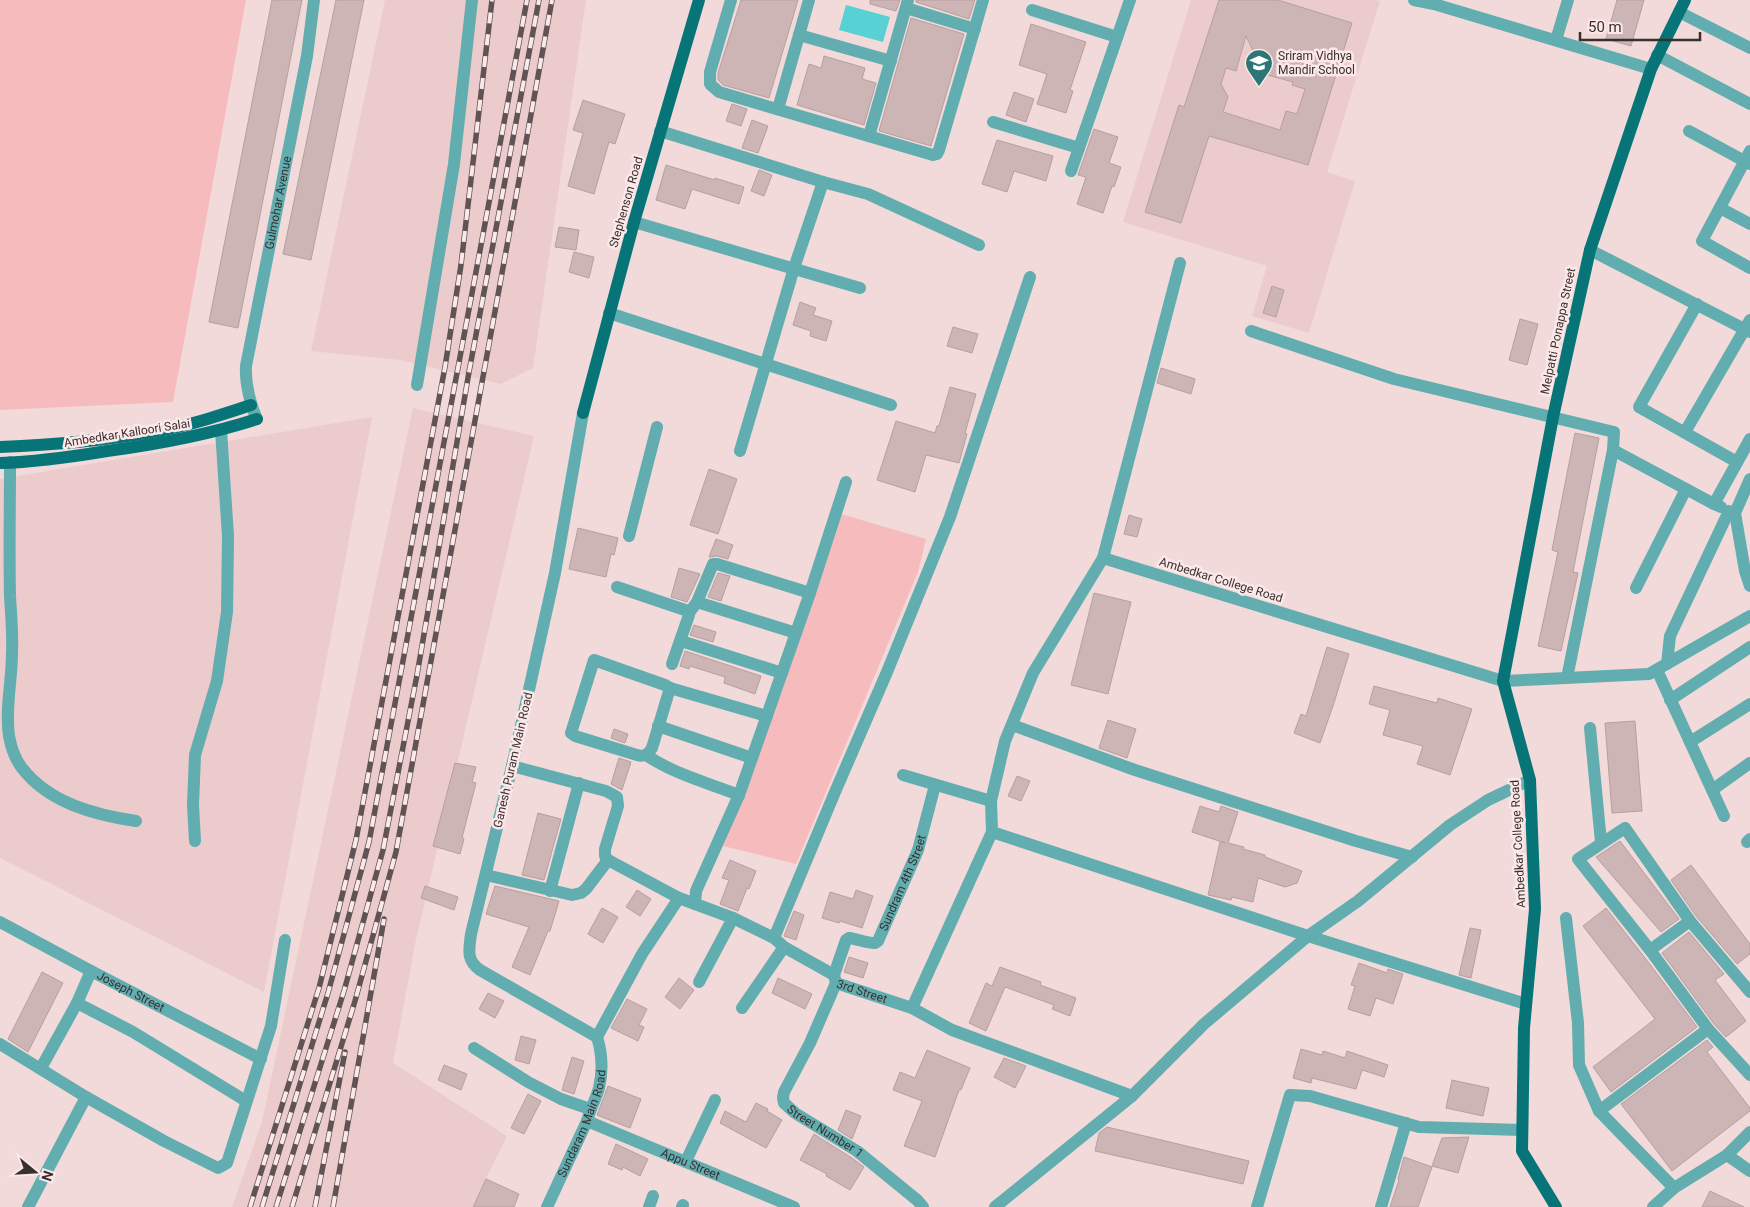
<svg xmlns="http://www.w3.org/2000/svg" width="1750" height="1207" font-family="Roboto,sans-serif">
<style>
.built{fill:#eccbcc}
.green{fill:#f6bbbd}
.water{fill:#57d1d4}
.building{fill:#cdb5b6;stroke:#b69f9f;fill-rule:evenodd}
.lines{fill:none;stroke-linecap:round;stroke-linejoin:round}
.minor{stroke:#61adaf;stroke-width:12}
.major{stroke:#077578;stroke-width:12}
.rail-casing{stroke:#5f5353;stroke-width:5.5}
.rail{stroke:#fce8e9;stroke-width:4;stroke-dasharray:11;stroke-linecap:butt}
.labels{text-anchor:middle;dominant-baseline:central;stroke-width:5;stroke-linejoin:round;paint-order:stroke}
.poi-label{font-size:12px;fill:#382f2f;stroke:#fce8e9;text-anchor:start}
.street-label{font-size:12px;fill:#382f2f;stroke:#fce8e9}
</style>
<rect width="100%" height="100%" fill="#f2dada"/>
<g class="built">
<path d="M385,0H586L533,368L501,384L400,360L311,351Z"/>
<path d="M1191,0H1375L1380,1L1327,172L1355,181L1309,333L1252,316L1267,266L1123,222Z"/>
<path d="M413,408L534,436L415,944L393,1063L507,1136L472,1207H232L262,1122Z"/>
<path d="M372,417L264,992L0,858V479Z"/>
</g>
<g class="green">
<path d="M0,0H246L173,402L0,410Z"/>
<path d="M841,514L926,539L918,572L796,864L723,846Z"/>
</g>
<path class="water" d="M846,5L890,17L883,42L839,30Z"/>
<g class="building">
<path d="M272,0H302L238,328L209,322Z"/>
<path d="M336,0H364L311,260L283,254Z"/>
<path d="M741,0H798L769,98L723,85L718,80V73Z"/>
<path d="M870,0H900L896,11L870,4Z"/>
<path d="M916,0H975L969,19L916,2Z"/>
<path d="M1219,0H1278L1352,23L1308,165L1209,136L1181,223L1145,212L1179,105L1184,107ZM1246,36L1264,74L1293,82L1292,85L1305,89L1297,114L1286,111L1280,130L1223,112L1228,97L1221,84L1226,68L1236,71Z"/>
<path d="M1617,0H1644L1631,46L1606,39Z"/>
<path d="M911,18L964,34L931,146L879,131Z"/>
<path d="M1031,24L1086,42L1070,90L1073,91L1066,113L1037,104L1047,74L1019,65Z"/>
<path d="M824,56L865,68L862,79L876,83L864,125L797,105L809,64L821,68Z"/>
<path d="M1014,92L1034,99L1026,122L1006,115Z"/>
<path d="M583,100L625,114L615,144L609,142L594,194L568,186L583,133L573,130Z"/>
<path d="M732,104L747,109L741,126L726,121Z"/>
<path d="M752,120L768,126L758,153L742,148Z"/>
<path d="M1094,129L1118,137L1109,163L1121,167L1114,187L1112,186L1103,213L1077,204L1086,177L1078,175Z"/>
<path d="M997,140L1053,156L1046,181L1014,171L1007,192L982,184Z"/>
<path d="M666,165L715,180V178L744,187L739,204L692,189L685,209L656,200Z"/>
<path d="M759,170L772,175L764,196L751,191Z"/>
<path d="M559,227L579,230L576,250L555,247Z"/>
<path d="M574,252L594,257L589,278L569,272Z"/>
<path d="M1272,286L1284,290L1276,317L1263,313Z"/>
<path d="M800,302L816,308L813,315L832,321L826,341L810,336L811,331L793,325Z"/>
<path d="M1520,319L1538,324L1527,365L1509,360Z"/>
<path d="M953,327L978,334L972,353L947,346Z"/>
<path d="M1161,368L1195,379L1191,394L1157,383Z"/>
<path d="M950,387L976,394L965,433L967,434L959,463L926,455L915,492L877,480L896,421L935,433L937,426H939Z"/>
<path d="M1575,433L1599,438L1573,572L1578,573L1561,651L1538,646L1558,552L1552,550Z"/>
<path d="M709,469L737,479L718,534L690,525Z"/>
<path d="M1129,515L1142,519L1137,537L1124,534Z"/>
<path d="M578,528L618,538L614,555L611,554L606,577L569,569Z"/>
<path d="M716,539L733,545L728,559L717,556L709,557Z"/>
<path d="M679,568L700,574L687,602L671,597Z"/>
<path d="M718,573L730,576L721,601L708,597Z"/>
<path d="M1094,593L1131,602L1108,694L1071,685Z"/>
<path d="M694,625L716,632L713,642L690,635Z"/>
<path d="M1327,647L1349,654L1333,706L1320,743L1294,733L1301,714L1306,716Z"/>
<path d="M685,651L761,676L755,694L724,683L725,677L690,666L689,669L680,666Z"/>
<path d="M1374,686L1437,703L1438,698L1472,709L1450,775L1417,764L1423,746L1383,735L1390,710L1369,704Z"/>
<path d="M1108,720L1136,729L1127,758L1099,748Z"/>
<path d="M1635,721L1642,811L1612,813L1605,723Z"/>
<path d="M614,729L628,734L625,743L611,738Z"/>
<path d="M619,758L631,762L622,790L611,784Z"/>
<path d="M455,763L476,767L472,782L476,783L462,838L464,839L460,854L433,846Z"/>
<path d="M1017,776L1030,781L1021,801L1008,796Z"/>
<path d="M1200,806L1219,812L1221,806L1238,812L1228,843L1244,847L1243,849L1265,855V857L1302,871L1297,883L1285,887L1258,878L1253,902L1232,897L1231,900L1208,895L1220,842L1225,843L1192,832Z"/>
<path d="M538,813L561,819L544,880L522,875Z"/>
<path d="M1620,841L1679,919L1661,932L1596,857Z"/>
<path d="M730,860L756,871L749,889L747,888L738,911L720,904L729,880L722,878Z"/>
<path d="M1691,865L1750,944V954L1737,964L1696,916L1671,880Z"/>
<path d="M425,886L458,897L454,910L421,898Z"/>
<path d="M495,886L559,901L550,931H548L530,975L512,967L529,927L486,914Z"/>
<path d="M637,890L651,899L640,916L626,907Z"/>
<path d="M856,890L873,896L862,928L840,921L839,923L822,918L830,892L853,899Z"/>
<path d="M602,908L618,917L603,943L588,934Z"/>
<path d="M1606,908L1649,963L1697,1027L1611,1092L1593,1067L1655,1019L1583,926Z"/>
<path d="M794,911L804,915L796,940L784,936Z"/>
<path d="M1470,928L1481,930L1471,978L1459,975Z"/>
<path d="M1689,932L1724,974L1715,980L1746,1021L1726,1037L1714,1024L1662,953Z"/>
<path d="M849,957L868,963L863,978L844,972Z"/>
<path d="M1359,963L1387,973L1388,969L1403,974L1393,1004L1376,998L1370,1016L1348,1009L1355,986L1351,985Z"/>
<path d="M1000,967L1041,982L1040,985L1076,998L1070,1016L1052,1009L1054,1005L1005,987L986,1031L969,1023L986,983L992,986Z"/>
<path d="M42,972L63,983L28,1052L8,1039Z"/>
<path d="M679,978L694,990L680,1009L665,997Z"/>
<path d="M778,978L812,994L805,1009L772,993Z"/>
<path d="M488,993L504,1001L495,1018L479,1009Z"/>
<path d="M627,999L647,1009L639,1025L644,1027L638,1041L611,1028Z"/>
<path d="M521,1036L536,1040L529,1064L515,1060Z"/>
<path d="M1707,1040L1713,1047L1707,1052L1750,1108V1111L1672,1171L1621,1104Z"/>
<path d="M1301,1049L1322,1055L1323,1051L1345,1058L1347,1051L1388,1065L1384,1077L1362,1070L1356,1089L1312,1078L1311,1083L1293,1078Z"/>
<path d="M927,1050L970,1068L961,1090H959L935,1157L904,1146L922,1101L893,1090L900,1072L915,1078Z"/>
<path d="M572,1057L584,1061L574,1094L562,1090Z"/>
<path d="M1004,1058L1026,1066L1015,1088L994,1077Z"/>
<path d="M444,1065L467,1074L461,1090L438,1080Z"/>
<path d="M1452,1080L1489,1088L1483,1116L1446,1108Z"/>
<path d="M608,1086L641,1099L630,1128L597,1115Z"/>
<path d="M528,1094L541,1101L524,1134L511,1128Z"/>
<path d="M756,1103L768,1109L767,1111L782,1120L766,1148L720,1123L725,1111L746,1122Z"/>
<path d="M846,1110L861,1116L852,1139L838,1130Z"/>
<path d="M1107,1127L1249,1161L1243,1184L1095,1151L1099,1133Z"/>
<path d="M814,1134L852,1158L864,1167L850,1190L826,1176L827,1174L800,1160Z"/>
<path d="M1469,1137L1458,1173L1432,1166L1442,1138Z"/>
<path d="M616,1144L648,1159L640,1176L623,1167L622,1170L608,1164Z"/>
<path d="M1404,1157L1432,1167L1418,1207H1390L1399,1180L1398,1179Z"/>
<path d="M486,1179L519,1194L514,1207H473Z"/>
<path d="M1710,1191L1744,1207H1702Z"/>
</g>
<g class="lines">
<g class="minor">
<path d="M731,0L710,72V84L719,92L933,155L937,154L939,150L983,0"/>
<path d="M1414,0L1434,4L1651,69"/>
<path d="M906,8L975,29"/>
<path d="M1032,10L1117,37"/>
<path d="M1679,12L1750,48"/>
<path d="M799,35L891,61"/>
<path d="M1556,40L1568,0"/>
<path d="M1657,55L1750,104"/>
<path d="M778,109L809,0"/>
<path d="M993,122L1079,148L1130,0"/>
<path d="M660,131L823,182L868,194L979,245"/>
<path d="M1689,131L1750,164"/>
<path d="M869,136L908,0"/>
<path d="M1750,151L1702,241L1750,268"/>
<path d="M1071,171L1079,148"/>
<path d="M1720,208L1750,224"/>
<path d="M634,222L860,288"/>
<path d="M1590,250L1750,332"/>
<path d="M1697,304L1639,407L1737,462"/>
<path d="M609,313L891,405"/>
<path d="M1251,331L1394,379L1614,432L1613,450L1567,678"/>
<path d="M417,385L454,164L472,0"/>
<path d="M583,413L555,573L512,766L471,934C469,950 466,960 480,970L597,1037"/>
<path id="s1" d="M257,419C250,404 245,382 246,366L307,56L314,0"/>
<path d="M1685,432L1750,320"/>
<path d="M1613,450L1714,504"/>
<path d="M740,451L794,268L823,182"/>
<path d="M10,462C10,507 9,551 10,596C11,615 13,634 12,653C12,680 5,709 9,736C11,747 15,759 22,768C49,803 95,815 136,821"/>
<path d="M1750,479L1735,513L1745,571L1750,586"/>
<path d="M1721,507L1714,504L1750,439"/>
<path d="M629,536L657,427"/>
<path d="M1103,558L1503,681L1649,674L1750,616"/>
<path d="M617,587L688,611L689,615L672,664"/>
<path d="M1636,588L1686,489"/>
<path d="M697,602L796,633"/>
<path d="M689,613L697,602L713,564H717L810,593"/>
<path d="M681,641L782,673"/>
<path d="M594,660L665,685L670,688L652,748C648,755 644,757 637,755L575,736L571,733Z"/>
<path d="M1667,664L1670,636L1729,511"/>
<path d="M1657,670L1724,816"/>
<path d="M670,688L767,716"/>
<path d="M1670,700L1750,647"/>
<path d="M1012,725L1135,770L1356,841L1412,857"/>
<path d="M658,726L752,758"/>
<path d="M1590,728L1601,842"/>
<path d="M1690,742L1750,704"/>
<path d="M646,755C674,774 708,783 739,795"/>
<path d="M512,766L606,791L617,797L618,806L605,849V856L608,860"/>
<path d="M903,775L991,801"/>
<path d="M1712,790L1750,763"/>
<path d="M992,832L1308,936L1526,1004"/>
<path d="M195,841L193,805L195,755L217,681L227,612L228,536L221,430"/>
<path d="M1747,842L1750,839"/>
<path id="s2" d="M608,860L679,898L733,918L774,938L784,947L834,975L836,983L912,1008L952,1030L1132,1096"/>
<path d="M486,875L572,895L581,893L586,889L608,860"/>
<path d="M550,891L579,783"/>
<path d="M695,904L696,891L739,795L810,593L846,482"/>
<path d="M1566,918L1578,1023L1579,1065L1599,1111"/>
<path id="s3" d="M0,922L91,971L261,1059"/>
<path d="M774,938L835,792L887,672L950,517L1030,277"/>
<path d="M1650,950L1690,921"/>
<path id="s4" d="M834,975L846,940L849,938C858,939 866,943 875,943L878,941L918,850L935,785"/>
<path d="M699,982L733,918"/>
<path id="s5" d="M836,983L810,1043L784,1092L783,1098L784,1103L795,1113L857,1151L917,1200L923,1207"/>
<path d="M1750,992L1690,921L1625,828L1578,859L1650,950L1708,1029L1750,1075"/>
<path d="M77,1003L133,1032L246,1101"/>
<path d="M742,1008L784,947"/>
<path d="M912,1008L992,832L991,801L1005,741L1033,673L1103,558L1180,263"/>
<path d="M597,1037L642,954L679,898"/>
<path d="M0,1044L86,1097L164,1141L218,1168L227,1163L271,1026L285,940"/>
<path d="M474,1048L528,1082L561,1099L590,1109"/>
<path d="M41,1068L77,1003L91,971"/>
<path id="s6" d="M587,1121L794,1207"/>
<path d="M1727,1155L1750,1171"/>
<path d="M686,1161L715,1100"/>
<path d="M1674,1188L1599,1111L1708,1029"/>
<path d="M28,1207L86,1097"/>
<path id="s7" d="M547,1207L587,1121C590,1109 596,1099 599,1088C603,1071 602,1053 597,1037"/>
<path d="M649,1207L653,1196"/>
<path d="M682,1207L683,1205"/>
<path d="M995,1207L1132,1096L1204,1024L1308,936L1358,901L1450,825L1488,800L1530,780"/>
<path d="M1257,1207L1290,1095L1310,1096L1419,1127L1522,1130"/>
<path d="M1381,1207L1406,1123"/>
<path d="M1653,1207L1674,1188L1727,1155L1750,1132"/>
</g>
<g class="major">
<path d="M583,413L634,222L699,0"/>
<path d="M0,447C51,445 101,441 152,432C185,427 218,416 251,405"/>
<path d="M0,463C36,462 71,457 107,451C158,444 208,435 257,419"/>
<path d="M1556,1207L1522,1151L1524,1028L1535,909L1530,780L1503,681L1553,417L1590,250L1651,69L1685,0"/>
</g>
<g class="rail-casing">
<g id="rail">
<path d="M250,1207L319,988L356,840L445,367L461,265L492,0"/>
<path d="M262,1207L328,993L369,842L527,0"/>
<path d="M276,1207L344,991L383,850L417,675L469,372L539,0"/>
<path d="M292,1207L355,1001L396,852L552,0"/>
<path d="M315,1207L345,1052"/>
<path d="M333,1207L384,919"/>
</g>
</g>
<use href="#rail" class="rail"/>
</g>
<defs>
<g id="school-pin" transform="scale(1.4375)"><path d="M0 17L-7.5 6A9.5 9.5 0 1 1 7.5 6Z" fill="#2c7678" stroke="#fce8e9"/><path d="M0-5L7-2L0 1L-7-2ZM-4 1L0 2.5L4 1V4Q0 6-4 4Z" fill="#fff"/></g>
</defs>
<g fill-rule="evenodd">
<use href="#school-pin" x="1259" y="63"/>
</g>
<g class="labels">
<g class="poi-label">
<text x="1278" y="56">Sriram Vidhya<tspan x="1278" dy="14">Mandir School</tspan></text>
</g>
<g class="street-label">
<text transform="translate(626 202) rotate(-74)">Stephenson Road</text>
<text stroke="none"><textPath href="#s1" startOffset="221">Gulmohar Avenue</textPath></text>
<text transform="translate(1558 331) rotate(-78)">Melpatti Ponappa Street</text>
<text transform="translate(127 433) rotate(-9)">Ambedkar Kalloori Salai</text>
<text transform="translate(1221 580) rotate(17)">Ambedkar College Road</text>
<text transform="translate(513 760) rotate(-77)">Ganesh Puram Main Road</text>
<text transform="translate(1518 844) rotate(-93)">Ambedkar College Road</text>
<text stroke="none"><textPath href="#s4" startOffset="134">Sundram 4th Street</textPath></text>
<text stroke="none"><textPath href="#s2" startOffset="290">3rd Street</textPath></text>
<text stroke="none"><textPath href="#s3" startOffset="148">Joseph Street</textPath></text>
<text stroke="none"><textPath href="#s7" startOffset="91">Sundaram Main Road</textPath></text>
<text stroke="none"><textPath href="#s5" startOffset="182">Street Number 1</textPath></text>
<text stroke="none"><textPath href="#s6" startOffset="112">Appu Street</textPath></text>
</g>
</g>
<g transform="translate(35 1172) rotate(108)" stroke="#fce8e9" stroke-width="4" paint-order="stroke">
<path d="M0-4L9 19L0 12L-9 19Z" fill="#382f2f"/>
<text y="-8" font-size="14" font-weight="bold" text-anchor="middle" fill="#382f2f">N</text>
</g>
<path d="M1580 32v8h120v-8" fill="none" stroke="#382f2f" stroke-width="2.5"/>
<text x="1588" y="32" font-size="15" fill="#382f2f" stroke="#fce8e9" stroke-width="4" paint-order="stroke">50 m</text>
</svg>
